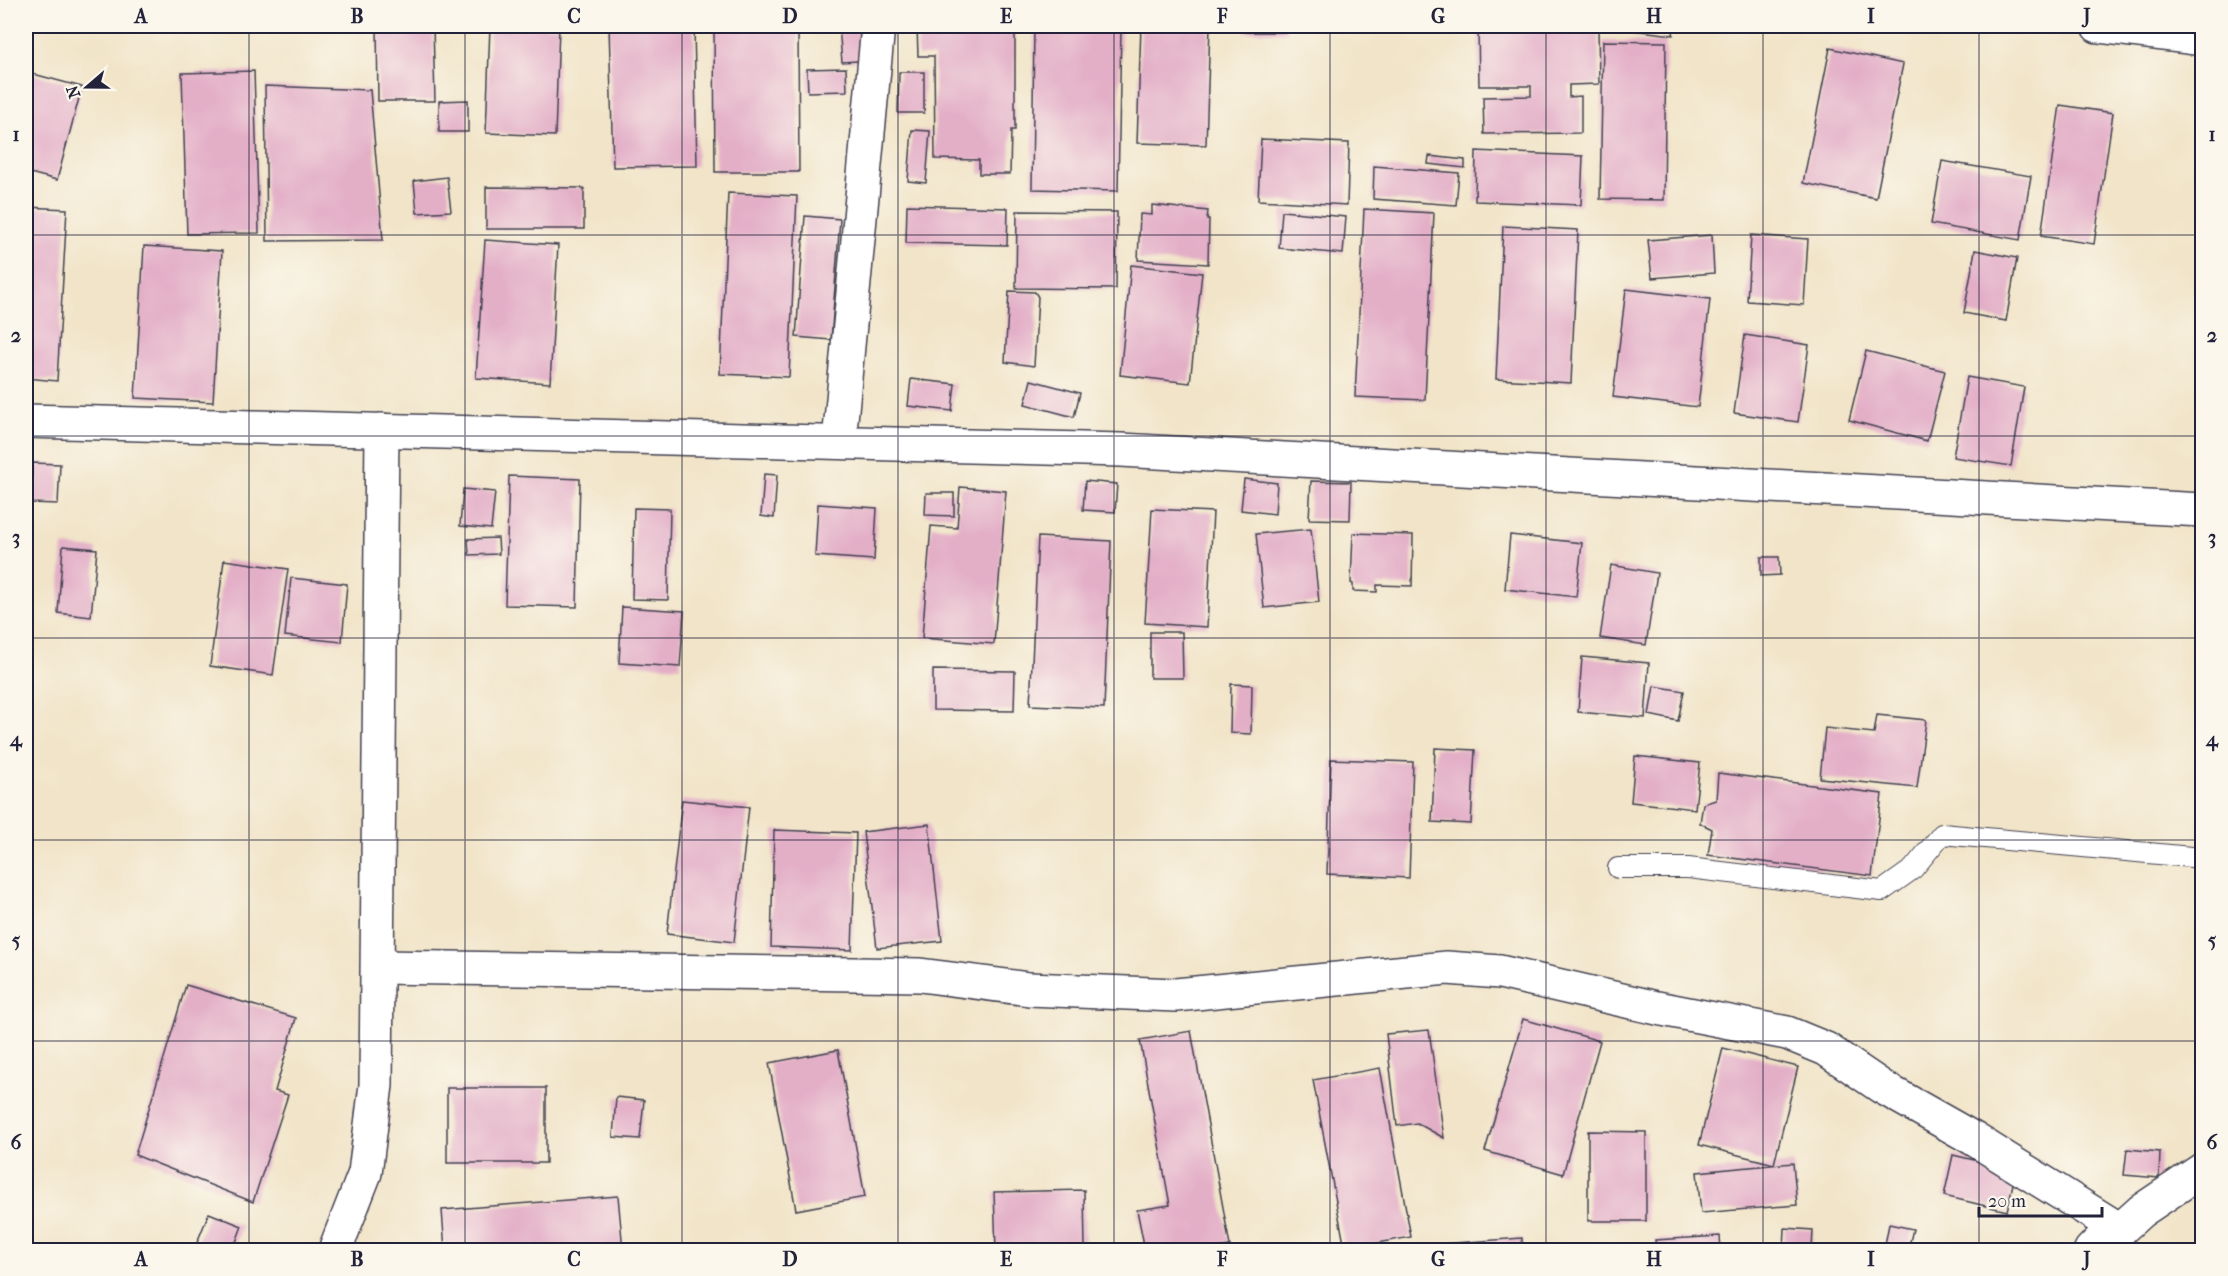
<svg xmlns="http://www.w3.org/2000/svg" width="2228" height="1276" font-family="'IM FELL French Canon',serif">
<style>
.building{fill:#e3afc7}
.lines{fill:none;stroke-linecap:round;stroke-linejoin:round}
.service-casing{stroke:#413f50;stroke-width:22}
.minor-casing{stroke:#413f50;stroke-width:36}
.service{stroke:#fff;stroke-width:20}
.minor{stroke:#fff;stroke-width:33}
.grid{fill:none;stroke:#22223b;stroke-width:1.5;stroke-opacity:0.55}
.neatline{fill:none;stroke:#22223b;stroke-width:2}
.grid-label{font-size:20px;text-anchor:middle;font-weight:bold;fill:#22223b}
</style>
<rect width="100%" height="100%" fill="#fbf7ec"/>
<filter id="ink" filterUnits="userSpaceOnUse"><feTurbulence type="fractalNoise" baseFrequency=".0167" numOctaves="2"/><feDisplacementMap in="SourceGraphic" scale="12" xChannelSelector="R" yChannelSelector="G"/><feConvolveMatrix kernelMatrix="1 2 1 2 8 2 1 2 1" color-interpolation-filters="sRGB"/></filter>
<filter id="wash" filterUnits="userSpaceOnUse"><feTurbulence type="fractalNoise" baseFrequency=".008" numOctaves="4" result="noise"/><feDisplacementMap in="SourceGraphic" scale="24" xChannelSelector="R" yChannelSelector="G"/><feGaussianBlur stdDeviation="1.35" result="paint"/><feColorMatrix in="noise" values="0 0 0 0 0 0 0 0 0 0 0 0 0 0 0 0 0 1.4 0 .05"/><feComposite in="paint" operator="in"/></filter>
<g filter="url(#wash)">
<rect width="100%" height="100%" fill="#f1e4c8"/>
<g id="blocks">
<g class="building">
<path d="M377,26H433L435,101H378Z"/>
<path d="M490,26L559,27L555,136L486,133Z"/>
<path d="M609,26H694L697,166L613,167Z"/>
<path d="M714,26H798L799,172H715Z"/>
<path d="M839,26H869L872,60L842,62Z"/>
<path d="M917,26H1015V130H1011L1010,174H979V160L935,159L934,56H918Z"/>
<path d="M1034,26H1121L1118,191L1032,189Z"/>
<path d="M1141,26H1210L1206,145L1137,143Z"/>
<rect x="1245" y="26" width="42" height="6"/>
<path d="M1478,26H1598L1599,84L1569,85V97L1581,96V133L1484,134L1483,97L1531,96V86H1479Z"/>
<path d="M1625,26H1674L1673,35L1624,29Z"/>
<path d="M1603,41L1666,42L1664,200L1600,199Z"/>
<path d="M1830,48L1903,64L1876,198L1803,183Z"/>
<path d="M846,68L847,91L808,92L807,69Z"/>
<path d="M254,71L259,233L187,234L182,73Z"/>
<path d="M26,72L82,87L57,180L26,172Z"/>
<path d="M899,72H924V113H898Z"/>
<path d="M265,86L370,90L383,240L267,241Z"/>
<path d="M468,100V132H439V101Z"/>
<path d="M2060,105L2113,113L2094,244L2041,236Z"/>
<path d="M912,130L930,131L926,183L908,181Z"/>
<path d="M1261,139L1349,143L1347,205L1258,200Z"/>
<path d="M1476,151L1583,156L1581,205L1475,201Z"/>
<path d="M1429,156L1465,160V168L1428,164Z"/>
<path d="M1942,161L2031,176L2020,240L1931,224Z"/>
<path d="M1374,166L1459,173L1456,205L1373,199Z"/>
<path d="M447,177L451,211L417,213L414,181Z"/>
<path d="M486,187L584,188V229H486Z"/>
<path d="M728,193L797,196L789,377L720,374Z"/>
<path d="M907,205L1008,208L1007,245L906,243Z"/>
<path d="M1152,205L1208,211L1207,219H1209L1208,264L1138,260L1140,214L1152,215Z"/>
<path d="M26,207L67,209L57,381L26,378Z"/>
<path d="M1364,209L1434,213L1425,400L1355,397Z"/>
<path d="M1017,211L1117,212L1116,289L1016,288Z"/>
<path d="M1282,211L1346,217L1343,254L1279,248Z"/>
<path d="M805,216L840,219L831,340L796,337Z"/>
<path d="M1503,226L1578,230L1571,383L1496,379Z"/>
<path d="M1712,235L1714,273L1652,278L1648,240Z"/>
<path d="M1751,235L1808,239L1804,305L1747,301Z"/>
<path d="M485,240L558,245L550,383L476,378Z"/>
<path d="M144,246L222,251L213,402L135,398Z"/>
<path d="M1975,250L2017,258L2006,321L1964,313Z"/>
<path d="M1131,265L1202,273L1190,383L1120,375Z"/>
<path d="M1626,289L1710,299L1698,407L1613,397Z"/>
<path d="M1009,291L1035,292L1038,297L1034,366L1005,362Z"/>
<path d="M1745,335L1809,345L1798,422L1734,413Z"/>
<path d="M1866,351L1945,371L1927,441L1849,420Z"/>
<path d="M1967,377L2024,387L2011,466L1953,457Z"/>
<path d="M911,379L955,384L952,411L908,406Z"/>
<path d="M1031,380L1080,393L1074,417L1025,404Z"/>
<path d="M32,463L60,464L58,504L31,503Z"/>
<path d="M764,474L777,475L774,518L761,516Z"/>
<path d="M509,476L580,479L577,607L505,605Z"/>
<path d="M1244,479L1277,483L1275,514L1241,510Z"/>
<path d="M1085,481L1117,484L1115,512L1083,510Z"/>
<path d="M1311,481L1351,482L1350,520L1309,519Z"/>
<path d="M960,487L1006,491L994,644L922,638L931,526L957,528Z"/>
<path d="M463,489L495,492L491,529L460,526Z"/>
<path d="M926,493H954V516L925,515Z"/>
<path d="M818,504L877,508L874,560L815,556Z"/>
<path d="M634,508L670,509L668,600L632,599Z"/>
<path d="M1152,509L1213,512L1207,627L1145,623Z"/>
<path d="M1311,529L1319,602L1264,608L1256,534Z"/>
<path d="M1353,533L1413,535L1412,586L1377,585V592L1353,591V584L1351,583Z"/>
<path d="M1510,535L1582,543L1576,597L1505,589Z"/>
<path d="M1038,537L1111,541L1104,708L1030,705Z"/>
<path d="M498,538L499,554L469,555L468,539Z"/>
<path d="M63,546L97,549L91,617L58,613Z"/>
<path d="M1761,557H1779L1780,575L1761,576Z"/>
<path d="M224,560L288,569L273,675L210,666Z"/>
<path d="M1611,565L1657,573L1646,645L1600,638Z"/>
<path d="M291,578L347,584L342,642L285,636Z"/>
<path d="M622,607L684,611L680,667L619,663Z"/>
<path d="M1150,632H1182L1183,678H1150Z"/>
<path d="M1582,657L1649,663L1645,718L1578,712Z"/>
<path d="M933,670L1015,671L1014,711L933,710Z"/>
<path d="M1231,684L1252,685L1251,734L1230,733Z"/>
<path d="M1654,686L1684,691L1678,721L1649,715Z"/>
<path d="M1877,715L1926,720L1917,788L1820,778L1825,728L1874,733Z"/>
<path d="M1435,748L1475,750L1471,824L1432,822Z"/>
<path d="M1635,756L1700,763L1695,809L1631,802Z"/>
<path d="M1331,759L1413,762L1409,878L1327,874Z"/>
<path d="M1718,773L1882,794L1872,876L1708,855L1712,829L1700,823L1703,804L1716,800Z"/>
<path d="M682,800L749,807L734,942L667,934Z"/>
<path d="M929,824L942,941L877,948L863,832Z"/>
<path d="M774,830L856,833L852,950L771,947Z"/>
<path d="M186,985L296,1018L275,1091L288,1095L253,1202L135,1155Z"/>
<path d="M1523,1019L1600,1041L1563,1174L1485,1151Z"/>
<path d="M1429,1030L1444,1138L1417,1123L1397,1126L1386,1034Z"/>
<path d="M1191,1031L1230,1246L1203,1250H1145L1137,1210L1170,1205L1140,1040Z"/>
<path d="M1723,1048L1798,1067L1774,1164L1699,1145Z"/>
<path d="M838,1050L865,1197L796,1210L769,1063Z"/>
<path d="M1380,1068L1411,1237L1345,1249L1313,1080Z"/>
<rect x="447" y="1088" width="99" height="75"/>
<path d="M616,1097L644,1100L640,1139L613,1137Z"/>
<path d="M1588,1131L1646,1132V1221H1588Z"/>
<path d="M2127,1149L2160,1152L2159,1178L2124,1175Z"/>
<path d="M1953,1155L2016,1170L2007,1211L1944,1196Z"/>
<path d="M1793,1163L1797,1205L1701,1213L1697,1172Z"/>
<path d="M1084,1190L1085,1250H996L994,1192Z"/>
<path d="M618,1196L623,1250H445L442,1210Z"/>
<path d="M209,1213L242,1226L233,1250H194Z"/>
<path d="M1889,1224L1913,1229L1908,1250H1884Z"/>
<path d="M1785,1228L1813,1230L1812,1250H1784Z"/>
<path d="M1720,1236L1721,1250H1656L1655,1240Z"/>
<path d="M1522,1238L1523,1250H1414L1413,1246Z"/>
</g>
</g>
</g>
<g filter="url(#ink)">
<use href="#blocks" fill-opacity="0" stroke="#413f50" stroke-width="1.5"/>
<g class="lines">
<g class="service-casing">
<path id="service" d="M1618,868H1688L1882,891L1913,869L1942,834L2202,858"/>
</g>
<g class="minor-casing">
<g id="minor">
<path d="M2098,26L2202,39"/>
<path d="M26,421L1121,450L2202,510"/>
<path d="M839,442L878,26"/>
<path d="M378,967L920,975L1029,989L1176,995L1447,968L1500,972L1657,1008L1787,1033L1826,1049L1882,1087L1974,1139L2120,1230"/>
<path d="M335,1250L365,1173L376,1085L382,430"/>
<path d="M2091,1250L2102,1239L2120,1230L2141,1211L2202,1170"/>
</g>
</g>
<use href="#service" class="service"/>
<use href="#minor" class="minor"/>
</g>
</g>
<path class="grid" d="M249,26V1250M465,26V1250M682,26V1250M898,26V1250M1114,26V1250M1330,26V1250M1546,26V1250M1763,26V1250M1979,26V1250M26,235H2202M26,436H2202M26,638H2202M26,840H2202M26,1041H2202"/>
<rect width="2228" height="1276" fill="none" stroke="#fbf7ec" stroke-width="66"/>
<g transform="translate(87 87) rotate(250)" stroke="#fbf7ec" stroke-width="4.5" paint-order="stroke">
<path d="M0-4.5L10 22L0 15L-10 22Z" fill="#22223b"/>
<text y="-9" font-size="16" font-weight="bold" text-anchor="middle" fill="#22223b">N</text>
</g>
<path d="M1979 1207v9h123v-9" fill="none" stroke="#22223b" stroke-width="3"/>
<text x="1988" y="1207" font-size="18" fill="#22223b" stroke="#fbf7ec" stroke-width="4.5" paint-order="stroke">20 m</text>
<rect x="33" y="33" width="2162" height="1210" class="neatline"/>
<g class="grid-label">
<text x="141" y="23">A</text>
<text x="357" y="23">B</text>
<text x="574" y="23">C</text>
<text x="790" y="23">D</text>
<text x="1006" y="23">E</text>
<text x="1222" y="23">F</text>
<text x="1438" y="23">G</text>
<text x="1654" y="23">H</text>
<text x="1871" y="23">I</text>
<text x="2087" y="23">J</text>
<text x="16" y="141">1</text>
<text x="2212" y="141">1</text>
<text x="16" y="342">2</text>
<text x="2212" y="342">2</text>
<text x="16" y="544">3</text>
<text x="2212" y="544">3</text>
<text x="16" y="746">4</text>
<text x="2212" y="746">4</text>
<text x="16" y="947">5</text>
<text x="2212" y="947">5</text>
<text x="16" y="1149">6</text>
<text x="2212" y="1149">6</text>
<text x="141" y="1266">A</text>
<text x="357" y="1266">B</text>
<text x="574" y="1266">C</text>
<text x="790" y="1266">D</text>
<text x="1006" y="1266">E</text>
<text x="1222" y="1266">F</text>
<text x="1438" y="1266">G</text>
<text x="1654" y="1266">H</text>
<text x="1871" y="1266">I</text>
<text x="2087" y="1266">J</text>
</g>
</svg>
